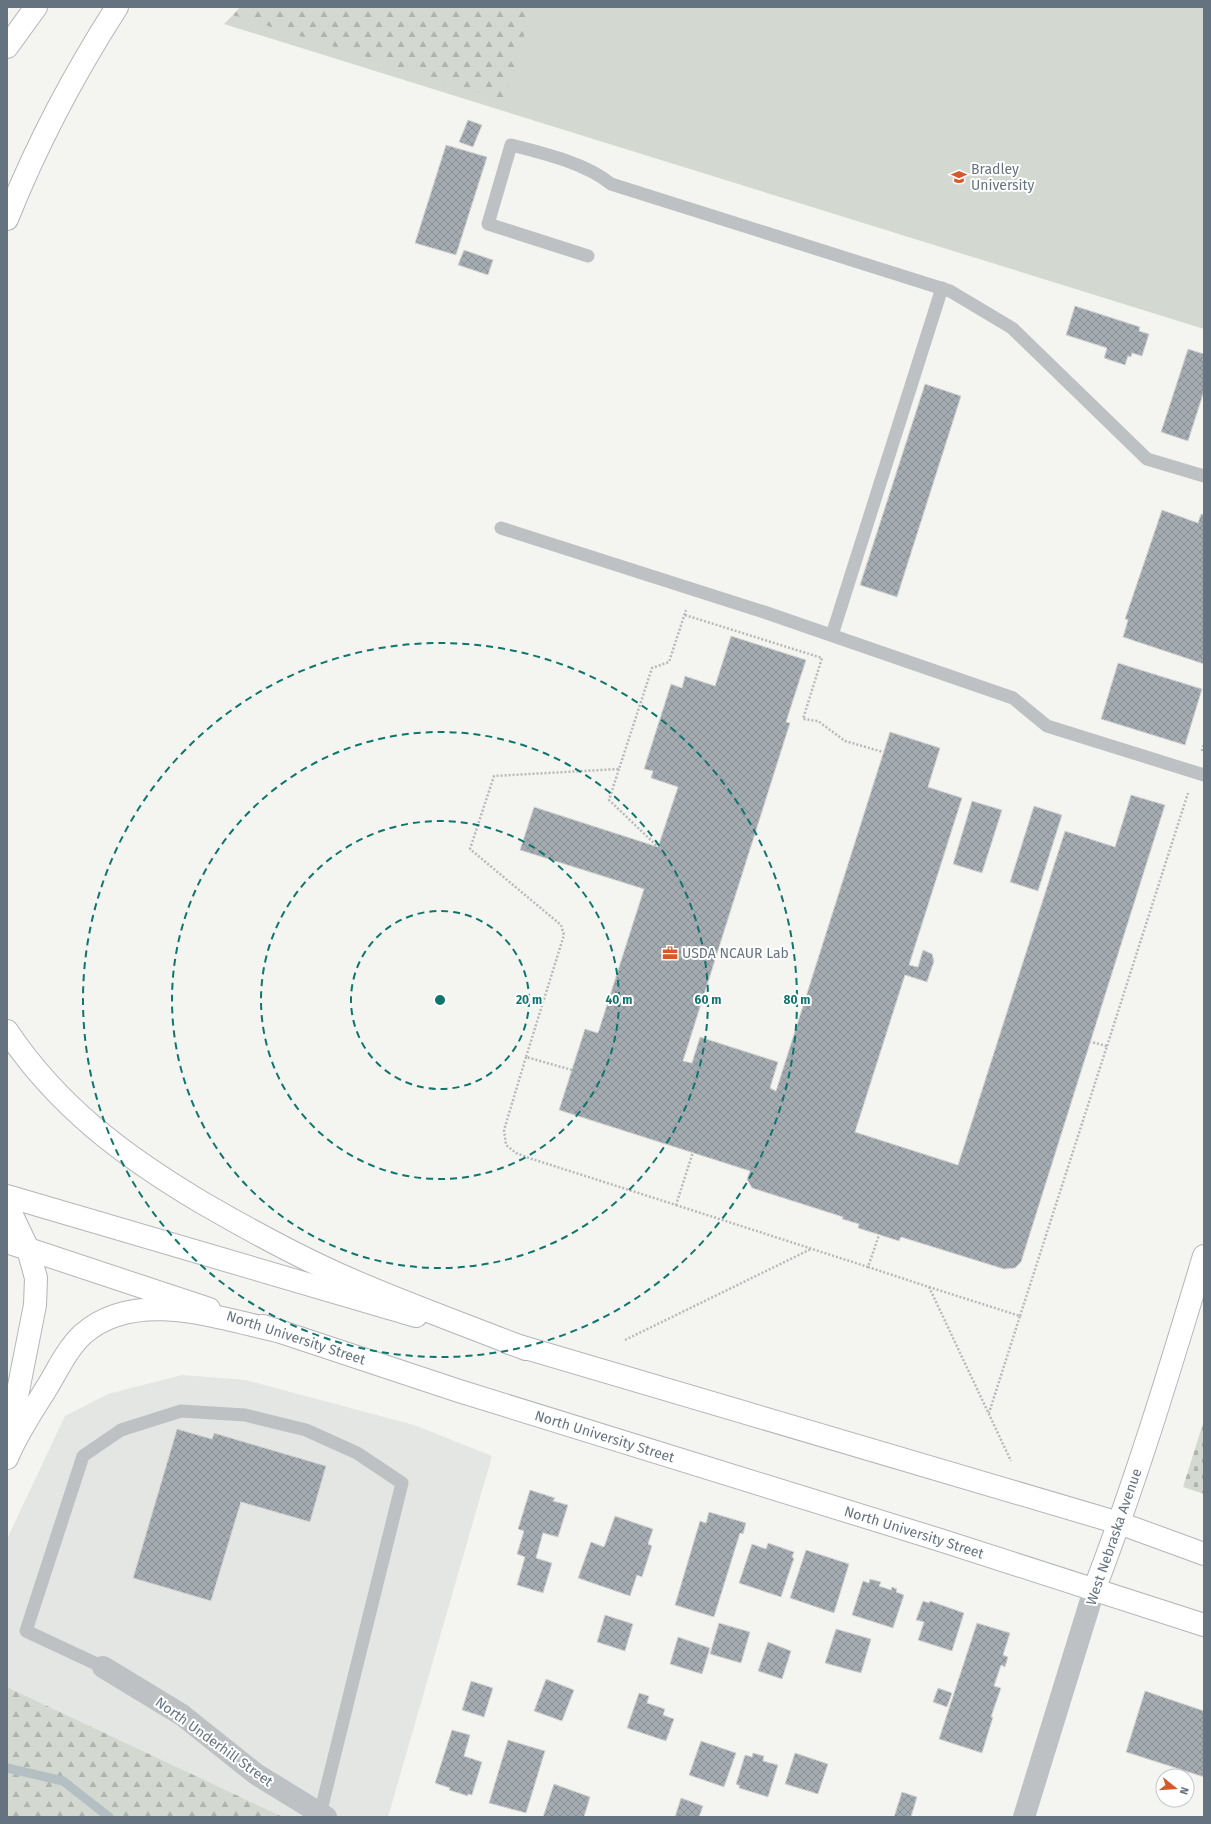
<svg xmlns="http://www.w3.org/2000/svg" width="1211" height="1824" font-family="'Fira Sans',sans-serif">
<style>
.built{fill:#e4e6e4}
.grass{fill:#d3d9d0}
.forest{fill:url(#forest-firs)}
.cemetery{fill:url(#cemetery-stones)}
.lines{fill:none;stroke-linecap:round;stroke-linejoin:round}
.stream{stroke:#b4bfc3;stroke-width:9}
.building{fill:url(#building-cross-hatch);stroke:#d5d5d3}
.secondary-casing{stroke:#b2b6ba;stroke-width:24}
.motorway-casing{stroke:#b2b5b8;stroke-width:24}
.path{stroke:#b7babc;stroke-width:2.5;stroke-dasharray:2 2;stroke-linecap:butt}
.service{stroke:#bdc1c4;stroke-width:13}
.minor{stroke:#bdc1c4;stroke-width:22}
.tertiary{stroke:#bdc1c4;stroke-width:22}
.secondary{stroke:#fff;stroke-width:22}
.motorway{stroke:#fff;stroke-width:22}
.ring{fill:none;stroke:#0f766e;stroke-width:2;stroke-dasharray:7 5}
.labels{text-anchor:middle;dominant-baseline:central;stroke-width:4;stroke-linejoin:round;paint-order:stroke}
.poi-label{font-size:14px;fill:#657380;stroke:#fff;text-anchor:start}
.street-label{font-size:14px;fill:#657380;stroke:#fff}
.centre{fill:#0f766e;stroke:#fff;stroke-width:2}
.ring-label{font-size:12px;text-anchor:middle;font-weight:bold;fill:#0f766e;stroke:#fff;stroke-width:4;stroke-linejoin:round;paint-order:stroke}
</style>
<defs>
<pattern id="forest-firs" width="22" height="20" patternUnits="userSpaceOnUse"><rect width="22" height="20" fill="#d3d9d0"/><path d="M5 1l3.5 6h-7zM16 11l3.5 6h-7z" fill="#afb4ae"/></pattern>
<pattern id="cemetery-stones" width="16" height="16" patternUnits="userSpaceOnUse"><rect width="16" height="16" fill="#d3d9d0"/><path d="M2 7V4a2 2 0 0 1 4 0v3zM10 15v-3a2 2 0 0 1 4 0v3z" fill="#afb4ae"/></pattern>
<pattern id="building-cross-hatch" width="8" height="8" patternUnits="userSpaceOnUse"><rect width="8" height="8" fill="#a4abb1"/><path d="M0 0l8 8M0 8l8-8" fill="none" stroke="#899095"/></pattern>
</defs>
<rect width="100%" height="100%" fill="#f4f4f0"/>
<path class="built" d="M182,1375L246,1380L414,1425L492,1456L388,1817H283L7,1687V1539L65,1416L108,1394Z"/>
<path class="grass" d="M241,7H1204V329L224,24Z"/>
<g class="forest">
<path d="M240,7H533L504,100L233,15Z"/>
<path d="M7,1687L283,1817H7Z"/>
</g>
<path class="cemetery" d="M1204,1420V1494L1183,1487Z"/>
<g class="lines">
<path class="stream" d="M7,1768L63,1781L109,1817"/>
</g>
<g class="building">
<path d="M468,120L482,125L473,147L459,142Z"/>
<path d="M446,145L487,157L456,255L415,243Z"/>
<path d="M464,250L493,260L488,275L458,265Z"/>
<path d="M1075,306L1140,327L1139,331L1149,334L1142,356L1132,353L1131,357L1128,356L1125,365L1104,358L1107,348L1066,335Z"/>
<path d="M1188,349L1204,354V391L1188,441L1161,432Z"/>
<path d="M925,384L961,396L897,597L860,585Z"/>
<path d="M1162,510L1198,523L1201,514L1204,515V664L1123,637L1128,620L1125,619Z"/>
<path d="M731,636L806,660L786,722L790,723L683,1061L692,1063L700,1037L778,1062L770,1088L776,1091L890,732L940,748L928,787L962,798L909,965L918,967L923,950L932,954L934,961L927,982L905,975L855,1132L958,1165L1065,831L1115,847L1131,795L1165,805L1021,1262L1015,1268L1004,1269L901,1237L899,1241L858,1228L859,1224L842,1219L843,1217L752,1188L747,1179L750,1171L559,1110L585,1029L598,1033L644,889L520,850L534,807L658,847L678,787L651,778L653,771L644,769L671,684L682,688L685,676L715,686Z"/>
<path d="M1118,663L1202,689L1185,745L1101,719Z"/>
<path d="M972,801L1002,810L982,873L953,864Z"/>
<path d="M1034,806L1062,815L1038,891L1010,882Z"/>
<path d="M177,1429L212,1439L214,1433L326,1466L310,1522L241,1502L211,1601L133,1578Z"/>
<path d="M530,1490L555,1498L553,1501L568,1505L558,1537L543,1533L536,1558L552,1563L543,1593L517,1585L525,1557L517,1554L524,1531L518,1529Z"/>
<path d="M709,1512L746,1523L743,1534L740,1533L714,1617L675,1605L700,1521L706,1523Z"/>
<path d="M615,1516L653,1529L648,1544L652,1546L642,1577L637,1575L630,1596L578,1578L591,1542L604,1547Z"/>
<path d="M768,1543L794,1552L792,1557L794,1558L781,1597L739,1583L752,1544L766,1549Z"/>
<path d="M806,1550L849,1564L834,1613L790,1598Z"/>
<path d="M870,1579L881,1582L879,1586L891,1590L892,1587L897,1589L896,1592L904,1595L893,1628L852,1615L863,1581L869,1583Z"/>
<path d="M923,1601L929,1603L930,1601L964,1613L952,1651L918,1640L924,1622L916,1620Z"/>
<path d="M605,1615L633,1624L625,1651L597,1642Z"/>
<path d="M719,1623L750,1632L741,1663L710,1654Z"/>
<path d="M977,1623L1010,1633L1003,1655L1008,1657L1005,1667L1001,1665L994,1686L1001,1688L991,1717H993L982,1753L939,1739Z"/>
<path d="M836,1629L871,1639L861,1673L825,1663Z"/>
<path d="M678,1637L710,1648L702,1674L670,1664Z"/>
<path d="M768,1642L791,1651L782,1679L758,1671Z"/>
<path d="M546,1679L574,1690L562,1721L534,1711Z"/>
<path d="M471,1681L493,1688L484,1717L462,1710Z"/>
<path d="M938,1688L952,1693L947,1707L933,1702Z"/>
<path d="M1145,1691L1204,1711V1777L1126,1752Z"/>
<path d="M639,1693L649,1696L647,1703L665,1709L663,1715L674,1719L666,1741L627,1728Z"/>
<path d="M452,1730L470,1735L464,1756L482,1762L472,1795L468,1794V1796L449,1790L450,1788L435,1783Z"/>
<path d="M508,1740L545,1751L526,1813L489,1803Z"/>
<path d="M701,1741L736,1753L724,1787L689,1775Z"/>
<path d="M753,1753L764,1756L763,1761L778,1765L768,1797L739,1788L740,1786L736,1784L745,1755L752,1757Z"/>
<path d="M795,1753L828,1764L818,1794L785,1784Z"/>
<path d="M554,1784L590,1797L584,1817H543Z"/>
<path d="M902,1792L917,1797L911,1817H894Z"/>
<path d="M681,1798L703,1806L699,1817H675Z"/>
</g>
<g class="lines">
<g class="secondary-casing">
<g id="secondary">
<path d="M7,1196L416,1316"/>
<path d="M7,1242L209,1309"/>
<path id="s1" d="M263,1326L459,1391L940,1540L1204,1625"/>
<path d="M509,1343L1119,1523L1204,1554"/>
<path d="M1094,1590C1136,1481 1170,1369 1204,1256"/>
</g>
</g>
<g class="motorway-casing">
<g id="motorway">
<path d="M7,47L36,7"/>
<path d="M7,219C36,146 74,74 117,7"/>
<path d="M7,1031C58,1107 124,1156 201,1202C246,1228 291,1253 338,1274C400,1302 464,1324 526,1349"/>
<path d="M7,1205L28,1249L36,1278L35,1305L17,1396V1434"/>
<path d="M7,1458C18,1431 34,1409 49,1384C59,1367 68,1348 83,1334C137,1287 220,1319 282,1332"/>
</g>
</g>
<g class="path">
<path d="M685,615L822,658L803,719L818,721L845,741L883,752"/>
<path d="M1202,751L1204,743"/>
<path d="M619,769L609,800L658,847"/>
<path d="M1107,1046L1188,793"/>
<path d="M526,1057L504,1130L506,1145L516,1153L529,1158L676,1205L693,1152"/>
<path d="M572,1070L526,1057L564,935L561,925L470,849L494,776L619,769L652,668L669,662L686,610"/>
<path d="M676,1205L868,1267L879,1235"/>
<path d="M868,1267L929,1287L1011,1461"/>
<path d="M929,1287L1020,1316L989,1413"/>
<path d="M1020,1316L1107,1046L1091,1042"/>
<path d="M625,1340L811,1249"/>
</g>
<g class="service">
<path d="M588,256L488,224L511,145C543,153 585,163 611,184L950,291L1012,328L1147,459L1204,476"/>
<path d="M501,528L764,612L1013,698L1047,726L1204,775"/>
<path d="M832,635L942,288"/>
<path d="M103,1667L26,1631L83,1456L121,1430L181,1411L245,1415L306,1430L357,1453L402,1483L320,1814"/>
</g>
<path class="minor" d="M103,1667L182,1715L256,1774L326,1817"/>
<path class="tertiary" d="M1024,1817L1094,1590"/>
<use href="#secondary" class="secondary"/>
<use href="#motorway" class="motorway"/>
</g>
<g class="ring">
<circle cx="440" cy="1000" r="89"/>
<circle cx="440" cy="1000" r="179"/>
<circle cx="440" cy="1000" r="268"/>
<circle cx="440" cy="1000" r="357"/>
</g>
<defs>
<g id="university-bare" transform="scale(1.2)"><path d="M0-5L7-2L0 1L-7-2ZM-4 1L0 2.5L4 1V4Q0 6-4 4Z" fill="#d8582c" stroke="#fff" stroke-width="2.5" paint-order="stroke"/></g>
<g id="office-bare" transform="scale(1.2)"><path d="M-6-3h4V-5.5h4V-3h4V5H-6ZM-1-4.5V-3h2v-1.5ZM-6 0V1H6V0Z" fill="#d8582c" stroke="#fff" stroke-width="2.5" paint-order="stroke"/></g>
</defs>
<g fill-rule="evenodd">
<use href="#university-bare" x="959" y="177"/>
<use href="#office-bare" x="670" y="953"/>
</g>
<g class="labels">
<g class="poi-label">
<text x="971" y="169">Bradley<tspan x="971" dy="16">University</tspan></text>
<text x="682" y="953">USDA NCAUR Lab</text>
</g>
<g class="street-label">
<text transform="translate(296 1338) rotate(18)">North University Street</text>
<text stroke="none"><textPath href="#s1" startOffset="359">North University Street</textPath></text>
<text stroke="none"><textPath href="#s1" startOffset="683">North University Street</textPath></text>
<text transform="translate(1114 1537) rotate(-71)">West Nebraska Avenue</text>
<text transform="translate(214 1742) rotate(36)">North Underhill Street</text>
</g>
</g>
<circle cx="440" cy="1000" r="6" class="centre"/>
<g class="ring-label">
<text x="529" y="1004">20 m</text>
<text x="619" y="1004">40 m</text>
<text x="708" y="1004">60 m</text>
<text x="797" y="1004">80 m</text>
</g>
<rect width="1211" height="1824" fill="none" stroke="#657380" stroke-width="16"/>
<g transform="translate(1175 1788) rotate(107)"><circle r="19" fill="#ffffff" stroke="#c1c7cc"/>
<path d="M0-3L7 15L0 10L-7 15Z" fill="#d8582c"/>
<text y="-6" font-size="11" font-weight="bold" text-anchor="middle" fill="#657380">N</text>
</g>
</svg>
